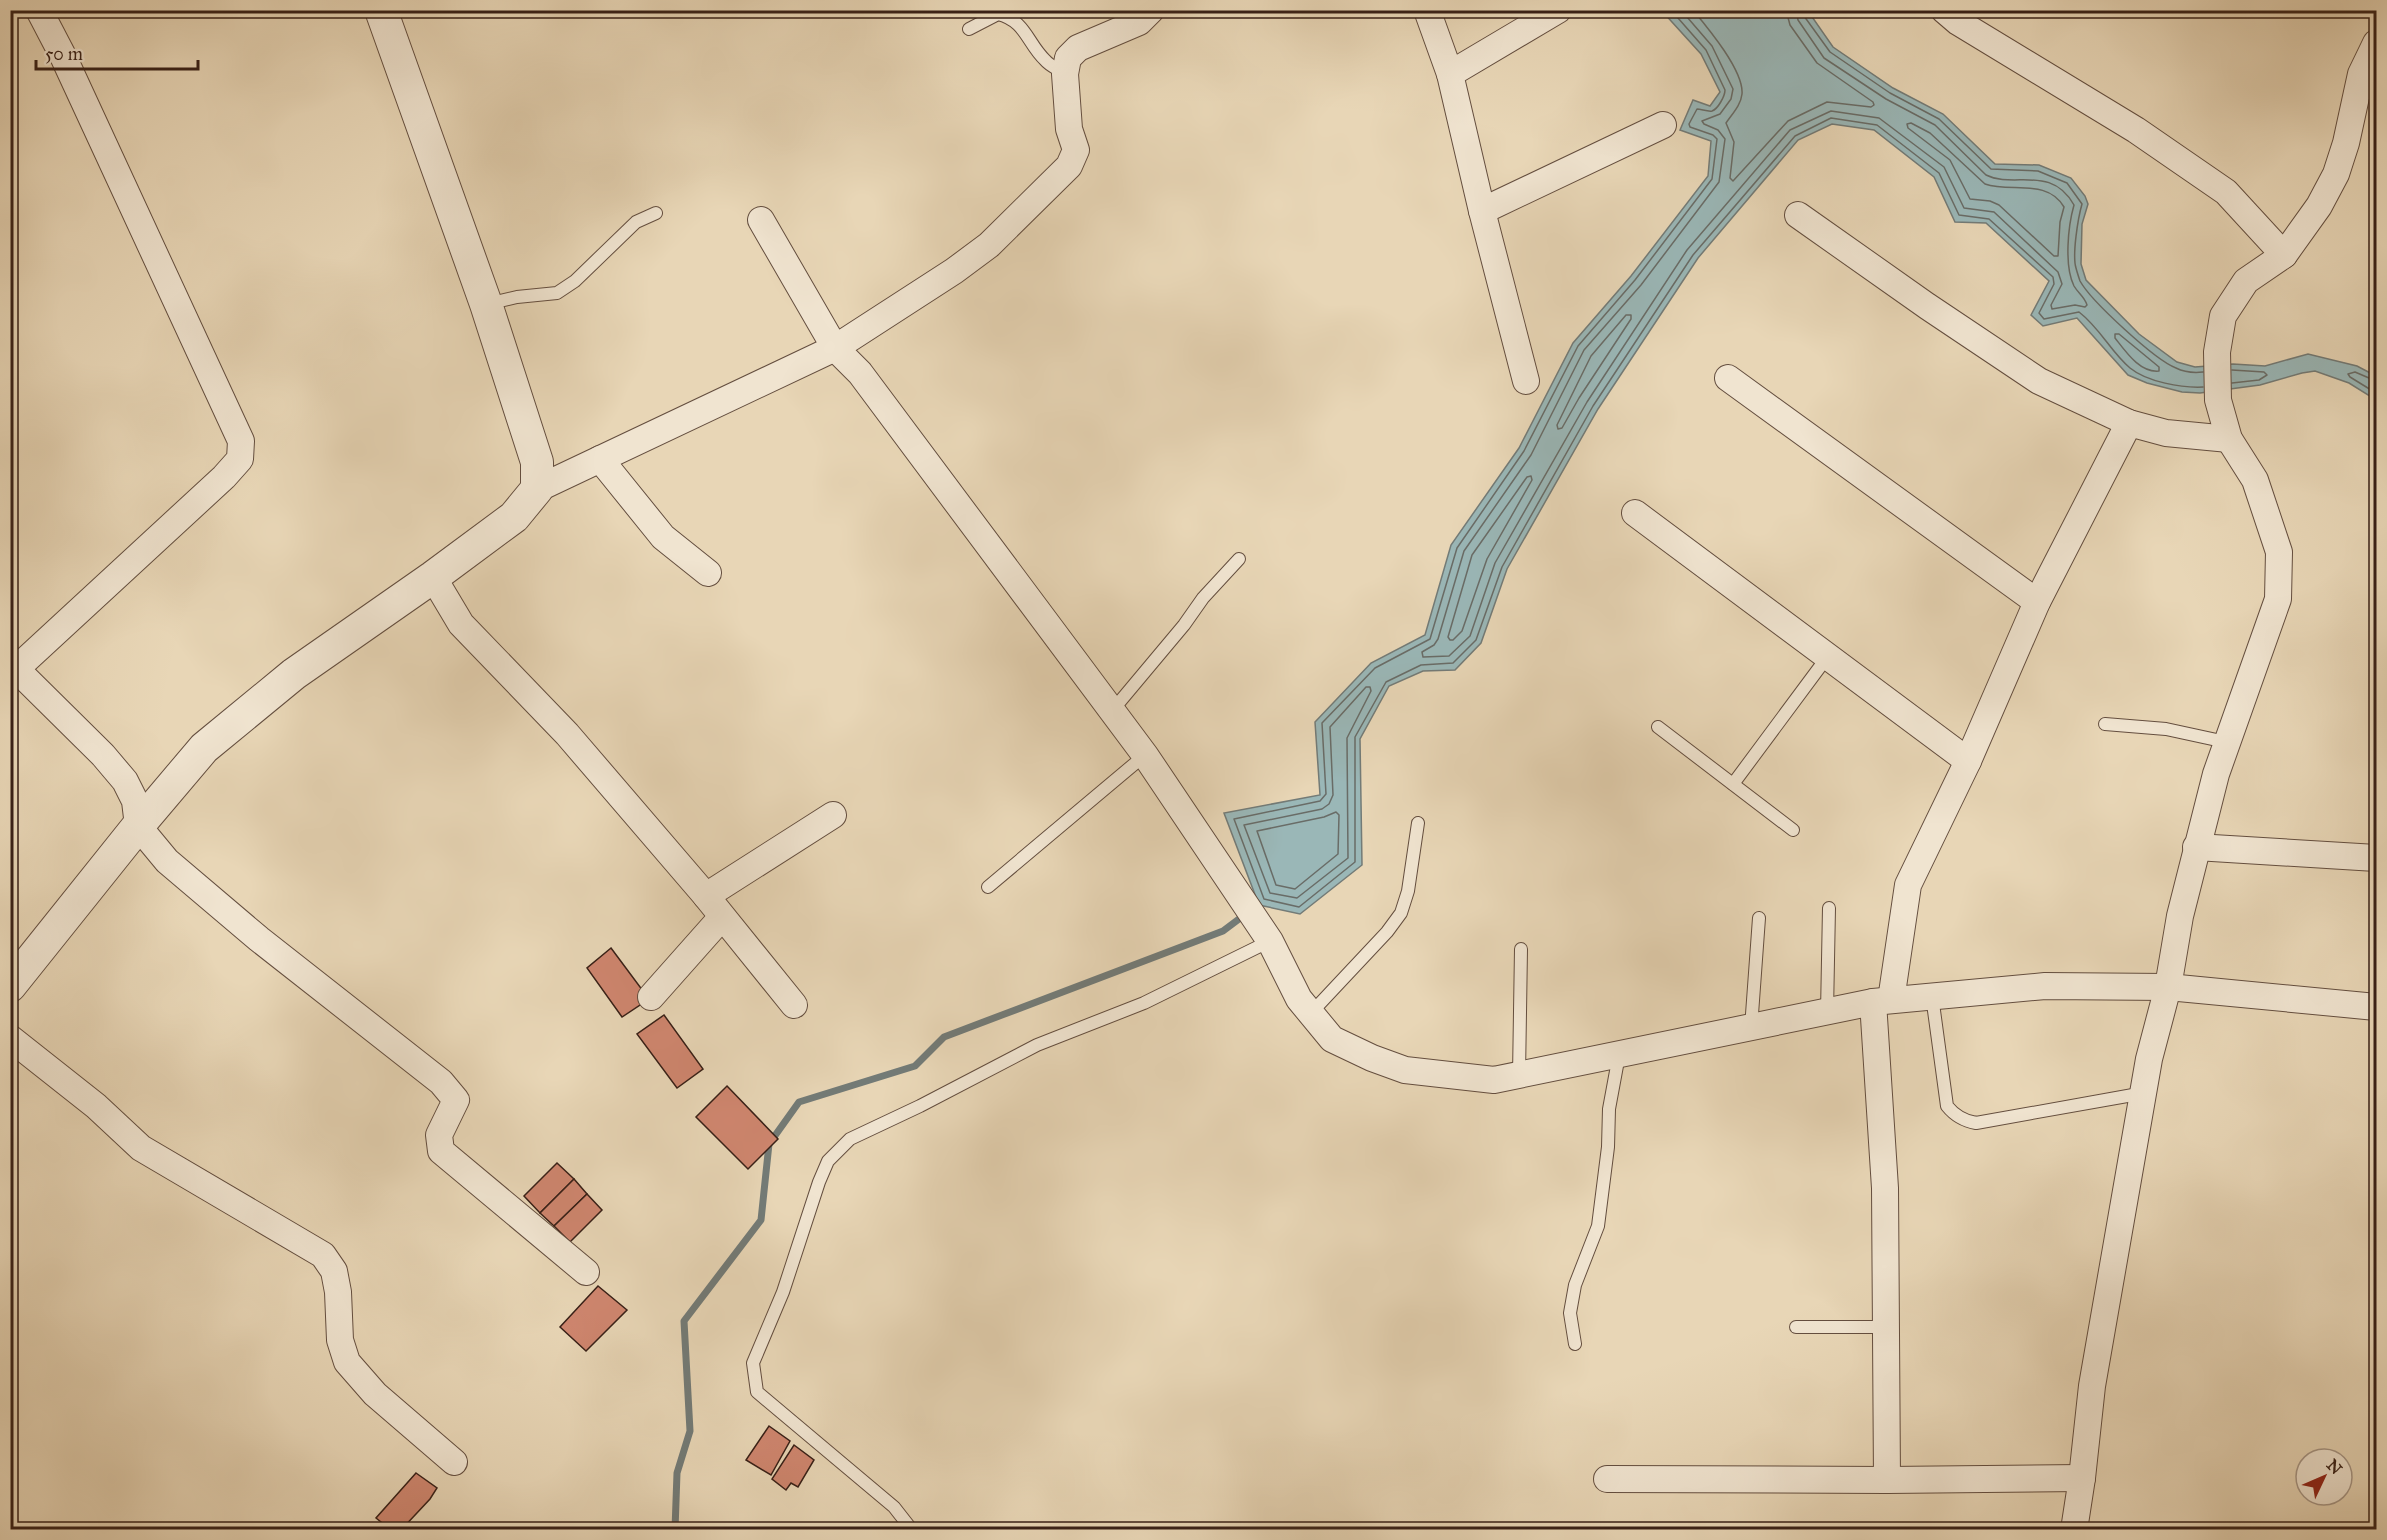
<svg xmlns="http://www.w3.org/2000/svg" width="2387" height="1540" font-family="'IM FELL Great Primer',serif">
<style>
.water{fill:#9ab7b7;stroke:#737b77;stroke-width:1.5}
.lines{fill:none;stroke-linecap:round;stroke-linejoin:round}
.shore{stroke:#696c67;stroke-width:1.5}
.stream{stroke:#737b77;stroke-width:7}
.building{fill:#cf866f;stroke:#382017;stroke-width:1.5}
.service-casing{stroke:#644e3f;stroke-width:14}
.minor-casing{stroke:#644e3f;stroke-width:28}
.tertiary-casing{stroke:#644e3f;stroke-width:34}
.service{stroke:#f0e4d0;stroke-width:12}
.minor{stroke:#f0e4d0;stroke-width:26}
.tertiary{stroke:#f0e4d0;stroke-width:32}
</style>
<rect width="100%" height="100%" fill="#e8d6b6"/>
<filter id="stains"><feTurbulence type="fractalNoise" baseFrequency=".00333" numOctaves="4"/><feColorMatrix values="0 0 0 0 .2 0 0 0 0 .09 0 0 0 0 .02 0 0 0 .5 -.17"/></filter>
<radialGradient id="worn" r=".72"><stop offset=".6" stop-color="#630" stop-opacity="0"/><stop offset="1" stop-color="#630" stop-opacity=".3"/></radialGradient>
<path class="water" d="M1662,11H1808L1833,47L1893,88L1943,114L1995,164L2039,165L2071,178L2085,196L2088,204L2082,224L2081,264L2086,280L2139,334L2177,362L2195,367L2233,364L2265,366L2308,354L2357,366L2376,376V400L2349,383L2315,371L2302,373L2260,385L2200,393L2182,392L2147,383L2128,375L2077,318L2043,326L2031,315L2049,281L1986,223L1955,222L1934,177L1874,130L1832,124L1798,140L1698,258L1598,409L1507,569L1481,643L1455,670L1423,671L1389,686L1360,739L1362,865L1300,914L1259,905L1224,813L1320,795L1315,722L1371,663L1425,635L1451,545L1519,448L1573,343L1631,276L1708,176L1711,141L1680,130L1693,100L1710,106L1720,92L1701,54Z"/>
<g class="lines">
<g class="shore">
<path d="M1671,10L1706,50L1725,90C1725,96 1718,109 1712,111C1708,112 1701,109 1697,109L1689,124L1690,127L1713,135L1717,139L1712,179L1635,280L1578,346L1524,451L1457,548L1430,639L1375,668L1322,723L1326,794L1320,801L1234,819L1264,899L1299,907L1355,862V737L1386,682L1421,665L1453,663L1476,640L1502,567L1593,406L1693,255L1795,136L1831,118L1877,125L1939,173L1959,215L1989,219L2053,277L2054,284L2039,313L2044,319L2079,312C2100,328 2111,352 2130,368C2147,382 2182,388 2203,387"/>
<path d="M1681,10L1712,46L1733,89L1731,99L1720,114L1702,121L1704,124L1718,130L1725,139L1719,182L1641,285L1584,350L1531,455L1464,551L1438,639L1434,645L1422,652L1423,657L1449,656L1470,636L1495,563L1587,402L1687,250L1790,130L1831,111L1879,118L1944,167L1964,208L1994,212L2058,272L2062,284L2051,305L2052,309L2075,305L2085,307L2087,305C2085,297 2078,293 2074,286C2064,266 2068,226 2074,205C2051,164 2014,189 1986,175L1935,125L1886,99L1824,58L1798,20L1796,10"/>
<path d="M1693,10C1708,28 1744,71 1742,94C1741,105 1732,114 1726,123L1734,142L1730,178L1733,181L1788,121L1827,102L1871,107L1874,105L1873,102L1817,63L1790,25L1786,10"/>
<path d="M1803,10L1804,16L1830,52L1890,93L1939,119L1991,169L2038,171L2067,183L2082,204C2078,218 2072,255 2076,268C2077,272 2079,278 2080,281C2091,301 2155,360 2176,368C2184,372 2194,373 2203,372"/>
<path d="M1911,123L1930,133L1985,184C2011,193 2047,178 2064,207L2060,222L2058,256H2054L1999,205L1990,201L1970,199L1950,160L1908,128L1907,124Z"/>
<path d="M1626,315H1631V319L1579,398L1562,428L1558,429L1557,425L1591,356Z"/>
<path d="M2115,334H2119L2159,367V371C2140,373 2126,352 2115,338Z"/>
<path d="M2232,370L2264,372L2267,375L2259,380L2232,383"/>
<path d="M2376,381L2355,372L2348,374L2350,377L2376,393"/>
<path d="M1531,476L1532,480L1487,559L1462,631L1453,640H1450L1448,637L1472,555L1527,477Z"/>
<path d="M1366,687H1370L1371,691L1347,738L1348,858L1297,898L1270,893L1244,825L1322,809L1329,804L1333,795L1330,727Z"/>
<path d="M1336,812L1339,815L1338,854L1295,889L1276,885L1257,831L1324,817Z"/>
</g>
<path class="stream" d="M675,1530L677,1473L690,1431L684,1321L761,1220L769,1144L799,1102L915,1066L944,1037L1223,931L1239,919"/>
</g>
<g class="building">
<path d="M611,948L649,999L622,1017L587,968Z"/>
<path d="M664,1015L703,1069L677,1088L637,1034Z"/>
<path d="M727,1086L778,1139L748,1169L696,1117Z"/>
<path d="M557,1163L574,1179L540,1213L524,1196Z"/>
<path d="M574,1179L587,1194L554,1226L540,1213Z"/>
<path d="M587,1194L602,1210L570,1242L554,1226Z"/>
<path d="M598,1286L627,1310L586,1351L560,1327Z"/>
<path d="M769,1426L790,1441L771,1475L746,1460Z"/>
<path d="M794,1445L814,1460L798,1487L791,1483L786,1490L772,1479Z"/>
<path d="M416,1473L437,1488L430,1499L401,1530H391L376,1518Z"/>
</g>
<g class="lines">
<g class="service-casing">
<g id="service">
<path d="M969,29L998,14C1026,21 1027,43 1045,60C1050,66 1058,69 1065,74"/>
<path d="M487,304L517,297L557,293L575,281L636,222L656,213"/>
<path d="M1112,711L1184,625L1203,598L1239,559"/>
<path d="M2105,724L2166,729L2226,742"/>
<path d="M1658,727L1793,830"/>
<path d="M1733,784L1828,656"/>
<path d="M988,887L1145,755"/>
<path d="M1932,996L1947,1106C1955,1116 1964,1121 1976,1123L2144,1093"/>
<path d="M1827,1012L1829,908"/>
<path d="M1311,1013L1387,932L1401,913L1408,891L1418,823"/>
<path d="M1751,1028L1759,918"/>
<path d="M1519,1075L1521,949"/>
<path d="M1796,1327H1885"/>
<path d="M1575,1344L1570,1313L1575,1285L1598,1226L1608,1147L1609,1109L1619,1055"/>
<path d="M912,1530L894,1507L757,1392L753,1363L783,1292L819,1182L828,1161L850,1139L920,1106L1037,1045L1144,1003L1270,941"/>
</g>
</g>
<g class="minor-casing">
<g id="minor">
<path d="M1427,10L1450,74L1482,211L1526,381"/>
<path d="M1944,10L1958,22L2136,130L2226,192L2284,255"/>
<path d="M1450,74L1558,10"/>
<path d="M1482,211L1663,125"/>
<path d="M1798,215L1927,306L2039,381L2129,423L2166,433L2229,439"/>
<path d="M761,220L835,348L860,373L1145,755L1270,941L1299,999L1332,1039L1372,1058L1405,1070L1494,1080L1873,1002L2045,986L2168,987L2376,1007"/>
<path d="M1728,378L2037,602"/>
<path d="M600,459L663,537L708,573"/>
<path d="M537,489L835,348L954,271L989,245L1069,166L1076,150L1069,129L1065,74L1068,58L1078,48L1139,22L1151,10"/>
<path d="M1635,513L1968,761"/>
<path d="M433,577L461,624L567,734L706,896L794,1005"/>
<path d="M10,663L103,755L125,781L135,801L138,826L167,861L259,939L441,1082L456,1100L439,1135L441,1151L586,1272"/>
<path d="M16,669L224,477L240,459L241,441L63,56L39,10"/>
<path d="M2196,847L2376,858"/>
<path d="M706,896L833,815"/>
<path d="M651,997L722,917"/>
<path d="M1891,1000L1908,885L1968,761L2037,602L2129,423"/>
<path d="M1873,1002L1885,1188L1887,1480"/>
<path d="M10,1038L96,1106L141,1148L323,1255L334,1271L338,1292L340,1340L347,1362L375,1394L454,1462"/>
<path d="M1607,1479L1887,1480L2082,1478"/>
<path d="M2074,1530L2082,1478L2092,1386L2149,1059L2168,987L2180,916L2216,774L2278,599L2279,552L2255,480L2229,439L2218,400L2217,352L2223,316L2246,281L2284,255L2319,206L2336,174L2346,143L2361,74L2376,43"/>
</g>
</g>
<g class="tertiary-casing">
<path id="tertiary" d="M10,986L138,826L204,748L294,674L433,577L514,517L537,489V462L486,304L381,10"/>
</g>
<use href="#service" class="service"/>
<use href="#minor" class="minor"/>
<use href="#tertiary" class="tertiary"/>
</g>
<rect width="2387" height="1540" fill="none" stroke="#e8d6b6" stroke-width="36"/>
<rect x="12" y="12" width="2363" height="1516" fill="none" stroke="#382017" stroke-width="3"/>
<rect x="18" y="18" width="2351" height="1504" fill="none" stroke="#382017" stroke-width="1.5"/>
<g transform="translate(2324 1477) rotate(46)"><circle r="28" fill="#f0e4d0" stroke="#a69686" stroke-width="1.5"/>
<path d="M0-4.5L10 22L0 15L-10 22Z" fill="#8f2418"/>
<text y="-9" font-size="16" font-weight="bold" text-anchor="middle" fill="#382017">N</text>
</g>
<path d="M36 60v9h162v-9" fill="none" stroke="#382017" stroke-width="3"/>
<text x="45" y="60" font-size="18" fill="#382017" stroke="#f0e4d0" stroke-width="4.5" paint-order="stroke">50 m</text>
<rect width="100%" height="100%" filter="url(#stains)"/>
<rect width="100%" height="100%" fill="url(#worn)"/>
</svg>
